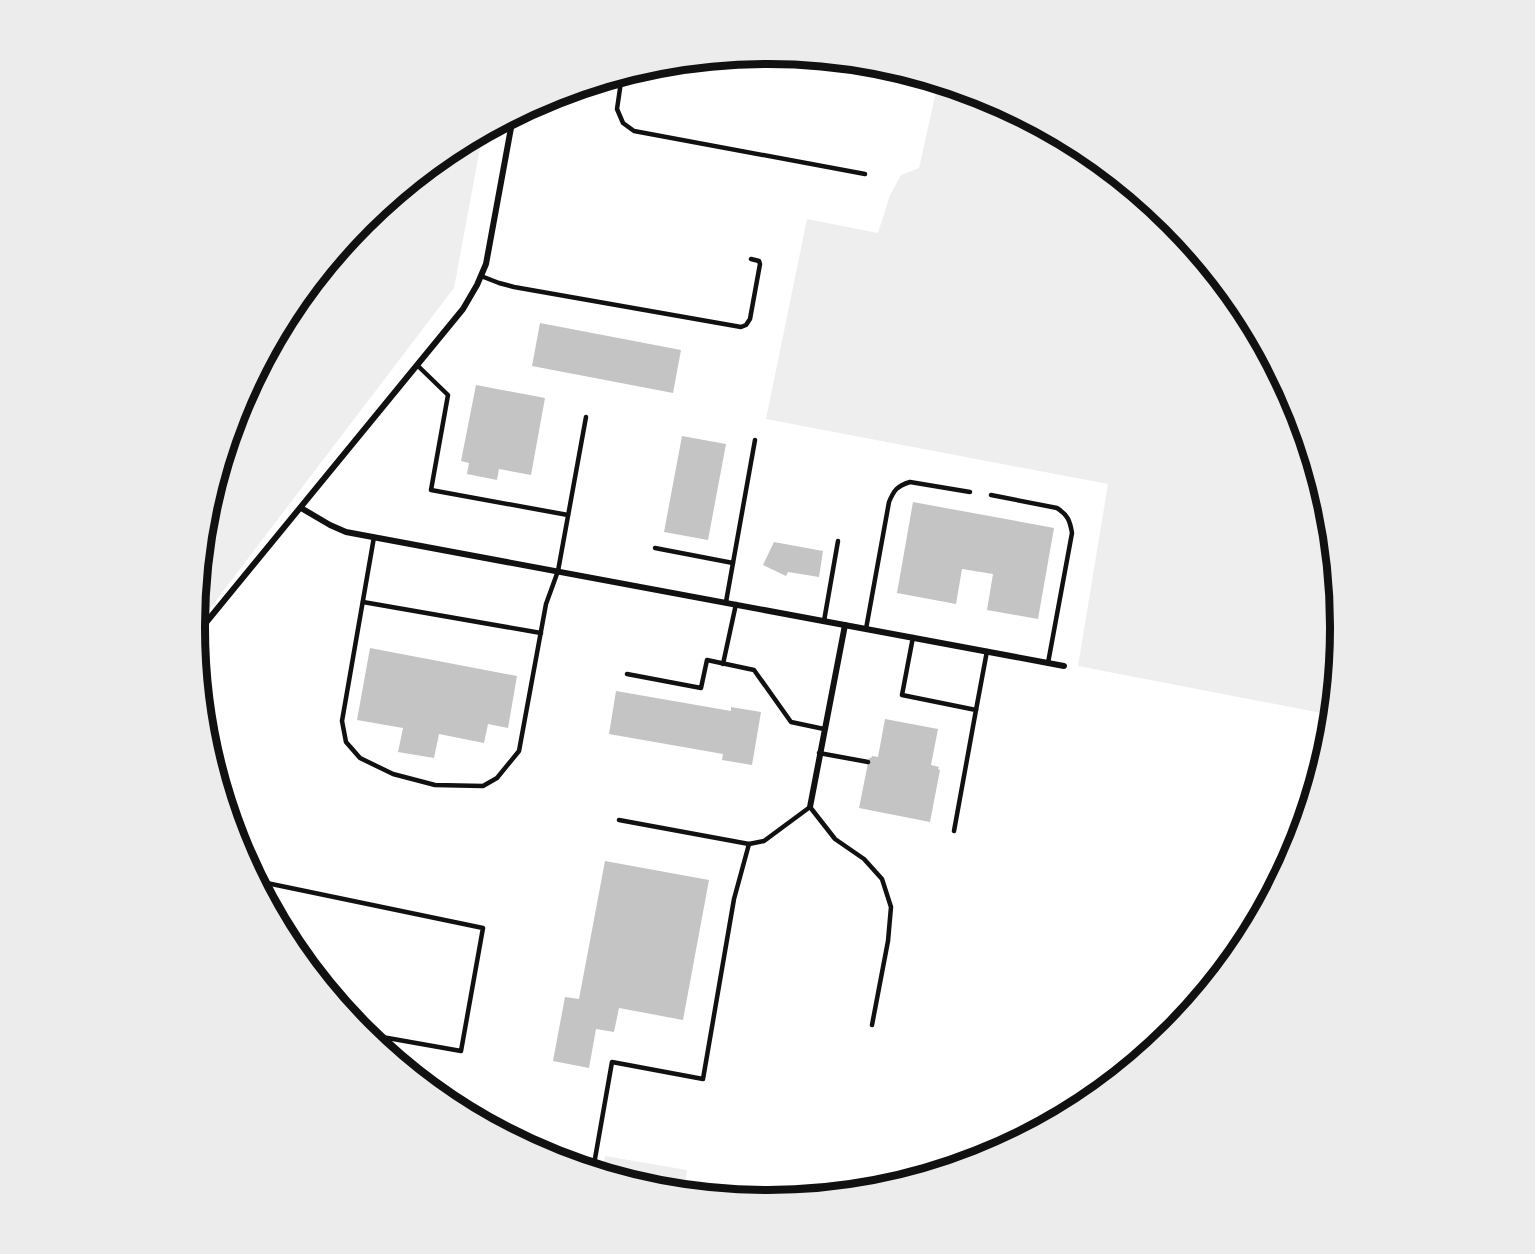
<svg xmlns="http://www.w3.org/2000/svg" width="1535" height="1254" font-family="'Varela Round',sans-serif">
<style>
.green{fill:#eee}
.building{fill:#c4c4c4}
.lines{fill:none;stroke-linecap:round;stroke-linejoin:round}
.service{stroke:#111;stroke-width:4.5}
.minor{stroke:#111;stroke-width:6}
.rim{fill:none;stroke:#111;stroke-width:8}
</style>
<rect width="100%" height="100%" fill="#fff"/>
<g class="green">
<path d="M938,83L987,98L1086,151L1173,222L1244,309L1297,408L1330,516L1340,627L1332,715L1078,666L1108,484L766,419L807,219L878,233L890,195L901,175L919,168Z"/>
<path d="M483,132L454,288L195,628L206,515L238,407L291,308L363,222L449,150Z"/>
<path d="M605,1156L687,1170L684,1192L655,1189L602,1173Z"/>
</g>
<g class="building">
<path d="M540,323L681,350L673,393L532,366Z"/>
<path d="M476,385L545,398L531,475L499,469L497,480L467,474L469,463L461,461Z"/>
<path d="M682,436L726,444L708,540L664,532Z"/>
<path d="M913,502L1054,528L1038,619L987,610L993,574L962,569L956,604L897,593Z"/>
<path d="M774,542L823,551L819,577L788,572L786,576L763,565Z"/>
<path d="M370,648L517,676L508,728L488,724L484,743L439,734L434,758L398,752L403,728L357,720Z"/>
<path d="M616,691L731,711V707L761,712L752,765L722,760L723,754L609,734Z"/>
<path d="M885,719L938,729L931,765L939,767L938,769L940,770L930,822L859,808L869,758H871L872,756L878,757Z"/>
<path d="M605,861L709,880L683,1020L619,1008L614,1032L596,1029L589,1068L553,1061L565,997L579,999Z"/>
<path d="M278,921L286,923L285,933L282,928Z"/>
</g>
<g class="lines">
<g class="service">
<path d="M622,75L617,109L623,123L634,131L865,174"/>
<path d="M481,276L499,283L514,287L741,327L746,325L750,319L760,264L759,261L751,259"/>
<path d="M417,365L448,395L431,490L568,515"/>
<path d="M991,495L1057,508C1068,515 1070,521 1072,533L1048,663"/>
<path d="M374,537L342,721L346,742L360,758L393,774L435,785L483,786L497,778L519,751L546,604L558,571L586,417"/>
<path d="M655,548L733,563"/>
<path d="M363,602L541,633"/>
<path d="M726,602L755,440"/>
<path d="M824,621L838,541"/>
<path d="M866,629L889,502C894,490 897,486 910,482L970,492"/>
<path d="M913,637L902,695L976,710L954,831"/>
<path d="M723,664L736,604"/>
<path d="M627,674L701,688L707,660L754,670L791,722L824,729"/>
<path d="M976,710L987,651"/>
<path d="M819,753L868,762"/>
<path d="M619,820L749,844L764,841L810,807L835,839L864,859L882,879L891,907L888,941L872,1025"/>
<path d="M257,881L483,928L461,1051L365,1034"/>
<path d="M593,1170L612,1062L703,1079L734,899L749,844"/>
</g>
<g class="minor">
<path d="M301,508L330,525L346,532L1064,666"/>
<path d="M195,636L463,309L477,285L486,264L513,117"/>
<path d="M810,807L845,625"/>
</g>
</g>
<path d="M0 0H1535V1254H0ZM767 64H768A562 562 0 0 1 1330 626V628A562 562 0 0 1 768 1190H767A562 562 0 0 1 205 628V626A562 562 0 0 1 767 64Z" fill="#ececec" fill-rule="evenodd"/>
<path class="rim" d="M767 64H768A562 562 0 0 1 1330 626V628A562 562 0 0 1 768 1190H767A562 562 0 0 1 205 628V626A562 562 0 0 1 767 64Z"/>
</svg>
